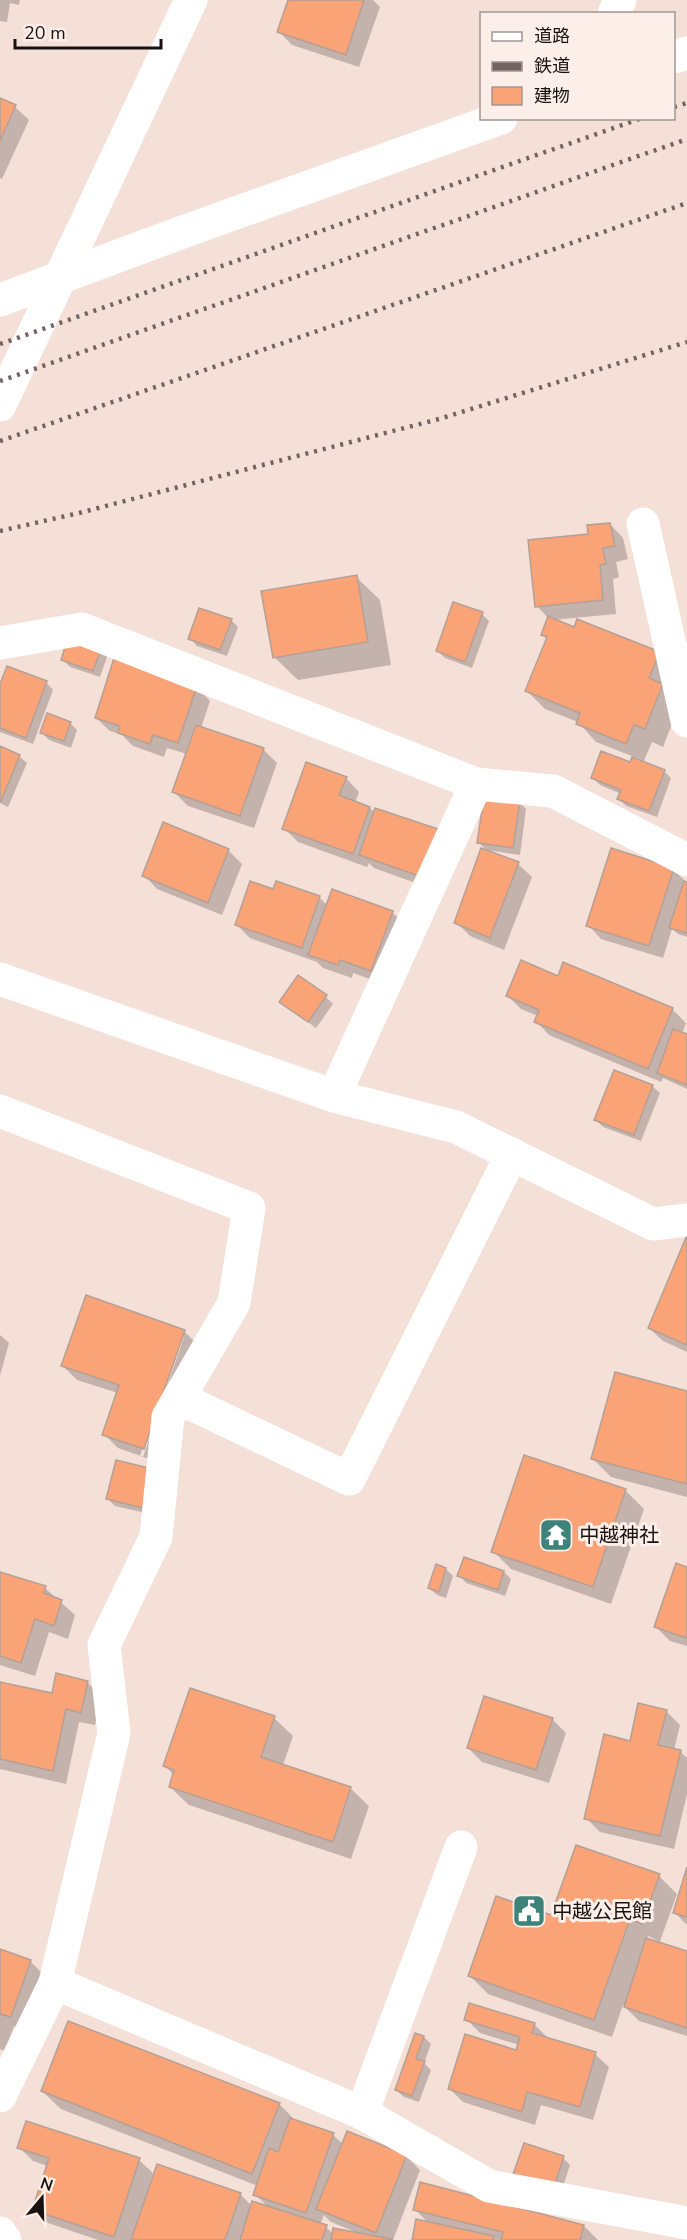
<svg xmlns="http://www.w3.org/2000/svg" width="687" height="2240" font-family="'Nunito Sans','Noto Sans JP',sans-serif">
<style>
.shadow{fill:#0003;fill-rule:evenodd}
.building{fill:#faa377;stroke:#b3a097;stroke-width:1.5}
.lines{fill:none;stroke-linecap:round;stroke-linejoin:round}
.minor{stroke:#fff;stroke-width:33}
.rail{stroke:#71645f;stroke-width:4.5;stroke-dasharray:3 6;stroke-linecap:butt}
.labels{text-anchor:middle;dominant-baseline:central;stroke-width:6;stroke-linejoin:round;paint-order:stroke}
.poi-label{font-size:20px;fill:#18110e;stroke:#fcefea;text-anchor:start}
</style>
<rect width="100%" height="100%" fill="#f5e0d7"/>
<g class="shadow">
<path d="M0,0H20L19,5L10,3L7,22L0,21Z"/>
<path d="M289,0H373L380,7L359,67L292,45L278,31Z"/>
<path d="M0,100L15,107L29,120L2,179L0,178Z"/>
<path d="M610,524L623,538L628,559L616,562L619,577L613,579L616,614L553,620L575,629L659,653L680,703L663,747L652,742L643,763L664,771L671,778L657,817L626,806L619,799L621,794L600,785L593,778L631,764L641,762L642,760L596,742L578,722L545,709L527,691L548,640L542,635L549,619L537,606L589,535Z"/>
<path d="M356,577L380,600L391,665L298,680L274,657Z"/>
<path d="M482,614L489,621L472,668L445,658L438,651Z"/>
<path d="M231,620L238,627L227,656L197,646L190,638Z"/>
<path d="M100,650L107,657L100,677L70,667L63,660Z"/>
<path d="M46,682L53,690L33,744L0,732V688Z"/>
<path d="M197,687L210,701L201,728L263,749L277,763L254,828L188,806L174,792L187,754L167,748L164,757L133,746L122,735L110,731L96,718Z"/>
<path d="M70,723L77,730L71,748L49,740L42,733Z"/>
<path d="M0,748L19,756L27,763L8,807L0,803Z"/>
<path d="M346,778L359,792L355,803L370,808L375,813L435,890L374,868L369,863L367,867L298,842L284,828Z"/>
<path d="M519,802L526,809L520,855L486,850L479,842Z"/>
<path d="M228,850L242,864L222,915L157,889L144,875Z"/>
<path d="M518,864L532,877L504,950L470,936L456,922Z"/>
<path d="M673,869L687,883V937L678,934L672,929L663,958L601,939L588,925Z"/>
<path d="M277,883L320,898L327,905L392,912L406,926L384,984L353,973L352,978L323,968L317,962L250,938L236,924L274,891Z"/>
<path d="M564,964L673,1010L686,1023L682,1034L687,1036V1089L663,1078L661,1082L549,1035L536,1021L538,1016L521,1009L507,995L558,978Z"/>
<path d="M326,997L333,1004L316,1028L281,1002Z"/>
<path d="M652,1086L660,1093L641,1141L603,1127L596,1120Z"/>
<path d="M687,1239V1352L663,1341L649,1328Z"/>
<path d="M184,1331L198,1345L158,1462L118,1448L104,1434L118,1393L77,1380L63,1366ZM181,1337H184L143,1457L140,1456Z"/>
<path d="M0,1335L9,1343L0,1376Z"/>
<path d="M687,1393V1497L611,1477L593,1459Z"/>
<path d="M525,1457L626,1491L644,1509L611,1604L511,1569L493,1551Z"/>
<path d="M117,1462L150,1514L115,1506L108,1499Z"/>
<path d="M446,1569L453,1576L446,1598L437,1595L429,1588Z"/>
<path d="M687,1569V1646L670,1641L656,1627Z"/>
<path d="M504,1572L511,1579L505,1596L466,1583L459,1575Z"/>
<path d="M0,1574L45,1588L75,1615L68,1639L49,1632L35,1676L0,1665Z"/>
<path d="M87,1682L101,1696L95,1725L79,1722L66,1784L0,1769V1683L53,1695Z"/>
<path d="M191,1690L274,1718L293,1736L283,1765L350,1788L369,1806L351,1859L189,1805L170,1787L174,1775L165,1766Z"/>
<path d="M666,1711L680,1725L674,1750L680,1751L687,1758V1794L674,1849L600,1832L586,1818L631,1742Z"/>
<path d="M552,1719L566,1733L549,1783L482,1762L468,1748Z"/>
<path d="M687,1872V1925L675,1913Z"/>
<path d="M659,1876L677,1894L659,1944L687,1952V2036L639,2021L623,2005L612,2037L488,1994L470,1976L552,1917ZM648,1936L658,1941L657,1943L647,1940Z"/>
<path d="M0,1950L30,1961L44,1975L24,2030L14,2026L5,2051L0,2049Z"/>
<path d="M466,2019L534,2024L548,2038L595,2054L609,2067L593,2120L541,2105L535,2125L463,2102L450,2089L517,2052L519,2045L480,2033Z"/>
<path d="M416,2035L424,2037L431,2044L424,2063L431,2070L419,2102L404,2097L396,2090Z"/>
<path d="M42,2091L279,2104L297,2122L333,2135L343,2144L406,2156L420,2170L393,2240H98L48,2223L34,2209L48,2166L33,2161L19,2147L139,2160L153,2173L148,2188L240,2194L252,2206L269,2208L255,2194L258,2186L61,2109ZM324,2215L331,2222L358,2233L333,2234L326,2227L320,2225Z"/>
<path d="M563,2158L570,2165L560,2196L514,2176Z"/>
<path d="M415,2209L584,2226L598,2240H413L428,2223Z"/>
</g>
<g class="building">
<path d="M288,0H364L346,55L277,32Z"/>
<path d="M0,98L16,105L0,141Z"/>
<path d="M610,523L615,546L603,548L606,564L600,565L603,600L535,607L528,540L588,534L587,525Z"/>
<path d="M357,575L368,642L273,658L261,591Z"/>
<path d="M453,602L483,612L465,662L436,651Z"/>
<path d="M199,608L232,619L220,650L188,639Z"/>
<path d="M548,616L574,627L577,619L660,652L649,678L663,684L645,729L634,725L626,744L576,724L580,713L525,691L547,637L541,635Z"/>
<path d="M68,637L101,649L93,671L61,660Z"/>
<path d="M114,658L197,686L178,743L153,735L150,744L118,733L120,726L95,718Z"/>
<path d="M7,666L47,681L26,738L0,728V684Z"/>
<path d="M47,713L71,722L64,741L40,733Z"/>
<path d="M196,725L264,748L240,816L172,792Z"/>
<path d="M0,746L20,755L1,801L0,800Z"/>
<path d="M601,751L630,762L632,757L665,770L649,811L617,799L621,790L591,778Z"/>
<path d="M306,762L347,777L339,795L370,807L353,854L282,829Z"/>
<path d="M484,796L520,801L513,848L477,843Z"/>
<path d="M375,808L438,829L422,877L359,855Z"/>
<path d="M163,822L229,849L208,903L142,876Z"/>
<path d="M481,848L519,862L490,938L454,923Z"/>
<path d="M611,848L674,868L649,946L586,926Z"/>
<path d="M250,881L273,889L276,881L320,896L302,948L235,925Z"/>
<path d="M684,881L687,882V933L669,928Z"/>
<path d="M332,889L393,911L371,971L340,960L338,965L308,955Z"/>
<path d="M521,960L558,976L563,962L673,1008L648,1069L534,1022L539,1010L506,996Z"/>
<path d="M298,975L327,995L308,1022L279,1002Z"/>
<path d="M673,1029L687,1034V1085L657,1073Z"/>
<path d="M614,1070L653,1085L634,1135L594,1120Z"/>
<path d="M687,1235V1345L648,1328Z"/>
<path d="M86,1295L185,1330L144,1449L102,1435L119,1385L61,1366Z"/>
<path d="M615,1372L687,1391V1484L591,1459Z"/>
<path d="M524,1455L626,1489L593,1587L491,1552Z"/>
<path d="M116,1460L153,1469L143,1508L106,1499Z"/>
<path d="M464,1557L504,1571L498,1590L457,1576Z"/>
<path d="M676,1563L687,1567V1638L654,1627Z"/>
<path d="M436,1564L446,1568L439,1592L428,1588Z"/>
<path d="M0,1572L46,1586L44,1593L62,1600L54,1626L35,1619L21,1663L0,1656Z"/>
<path d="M56,1673L88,1681L81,1713L66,1709L53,1771L0,1759V1682L52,1693Z"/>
<path d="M190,1688L275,1716L261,1757L351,1787L333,1842L169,1787L174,1770L163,1766Z"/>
<path d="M484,1696L553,1718L536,1770L467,1748Z"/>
<path d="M638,1703L667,1710L658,1745L681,1750L660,1836L584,1819L604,1734L630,1741Z"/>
<path d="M576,1845L660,1874L642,1924L630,1919L594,2020L468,1976L496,1896L551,1915Z"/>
<path d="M687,1867V1917L673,1913Z"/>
<path d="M646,1938L687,1951V2028L624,2007Z"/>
<path d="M0,1949L31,1960L11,2017L0,2014Z"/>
<path d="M469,2003L535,2023L532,2033L596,2052L580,2107L527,2092L522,2112L448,2089L465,2034L516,2050L520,2037L464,2020Z"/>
<path d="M68,2021L280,2103L252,2174L41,2091Z"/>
<path d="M415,2033L424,2036L416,2059L425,2061L412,2096L395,2090Z"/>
<path d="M290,2118L334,2133L306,2213L253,2195L269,2148L278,2152Z"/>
<path d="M26,2121L140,2158L114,2237L32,2210L49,2158L17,2148Z"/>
<path d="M347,2131L407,2155L376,2233L316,2209Z"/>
<path d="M524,2143L564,2156L553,2190L512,2177Z"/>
<path d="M157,2164L241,2193L225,2240H131Z"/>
<path d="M420,2182L584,2225L580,2240H501L503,2232L413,2210Z"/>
<path d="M252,2201L327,2225L322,2240H240Z"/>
<path d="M416,2219L494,2236L493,2240H412Z"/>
<path d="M333,2228L392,2239L391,2240H331Z"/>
</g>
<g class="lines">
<g class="minor">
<path d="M614,14L620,0"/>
<path d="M674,57L687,53"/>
<path d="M0,300L180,233L501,118"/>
<path d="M0,405L191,0"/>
<path d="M643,524L687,721"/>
<path d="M0,643L82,629L476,784L334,1096"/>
<path d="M476,784L553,791L687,860"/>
<path d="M0,979L334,1096L456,1127L653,1224L687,1220"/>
<path d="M0,1111L249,1208L234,1303L168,1417L156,1537L104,1645L114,1733L55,1983L0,2096"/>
<path d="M179,1398L349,1479L512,1154"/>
<path d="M55,1983L362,2113L489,2186L687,2223"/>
<path d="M362,2113L461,1847"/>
<path d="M0,2233L5,2240"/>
</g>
<g class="rail">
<path d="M674,107L687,103"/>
<path d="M0,344L642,118"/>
<path d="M0,381L687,139"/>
<path d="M0,441L687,203"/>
<path d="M0,531L79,513L439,419L687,342"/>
</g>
</g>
<defs>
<g id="temple-square" transform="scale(1.725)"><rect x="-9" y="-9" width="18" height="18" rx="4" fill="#3e8379" stroke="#fcefea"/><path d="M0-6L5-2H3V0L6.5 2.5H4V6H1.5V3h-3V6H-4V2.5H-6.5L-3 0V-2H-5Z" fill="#fff"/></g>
<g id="civic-square" transform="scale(1.725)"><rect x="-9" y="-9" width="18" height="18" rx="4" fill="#3e8379" stroke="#fcefea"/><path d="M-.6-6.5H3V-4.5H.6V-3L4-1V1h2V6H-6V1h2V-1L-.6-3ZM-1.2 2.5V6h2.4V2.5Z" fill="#fff"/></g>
</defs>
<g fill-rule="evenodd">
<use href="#temple-square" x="556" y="1535"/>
<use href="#civic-square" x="529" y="1911"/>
</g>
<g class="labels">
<g class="poi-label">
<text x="579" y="1535">中越神社</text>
<text x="552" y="1911">中越公民館</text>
</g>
</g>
<rect x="480" y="12" width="195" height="108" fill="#fcefea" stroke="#a19692" stroke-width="1.5"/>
<rect x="492" y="32" width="30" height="9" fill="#ffffff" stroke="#a19692" stroke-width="1.5"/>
<text x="534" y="42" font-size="18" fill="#18110e">道路</text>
<rect x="492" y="62" width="30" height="9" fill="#71645f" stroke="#a19692" stroke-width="1.5"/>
<text x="534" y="72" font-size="18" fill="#18110e">鉄道</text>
<rect x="492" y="87" width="30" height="18" fill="#faa377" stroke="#a19692" stroke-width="1.5"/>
<text x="534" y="102" font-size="18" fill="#18110e">建物</text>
<g transform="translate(42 2198) rotate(19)" stroke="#fcefea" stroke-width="4.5" paint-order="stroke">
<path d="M0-4.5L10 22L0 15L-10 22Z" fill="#18110e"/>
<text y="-9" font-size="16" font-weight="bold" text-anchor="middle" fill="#18110e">N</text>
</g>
<path d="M15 39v9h146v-9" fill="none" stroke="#18110e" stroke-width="3"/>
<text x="24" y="39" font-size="18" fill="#18110e" stroke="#fcefea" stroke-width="4.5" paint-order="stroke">20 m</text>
</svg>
